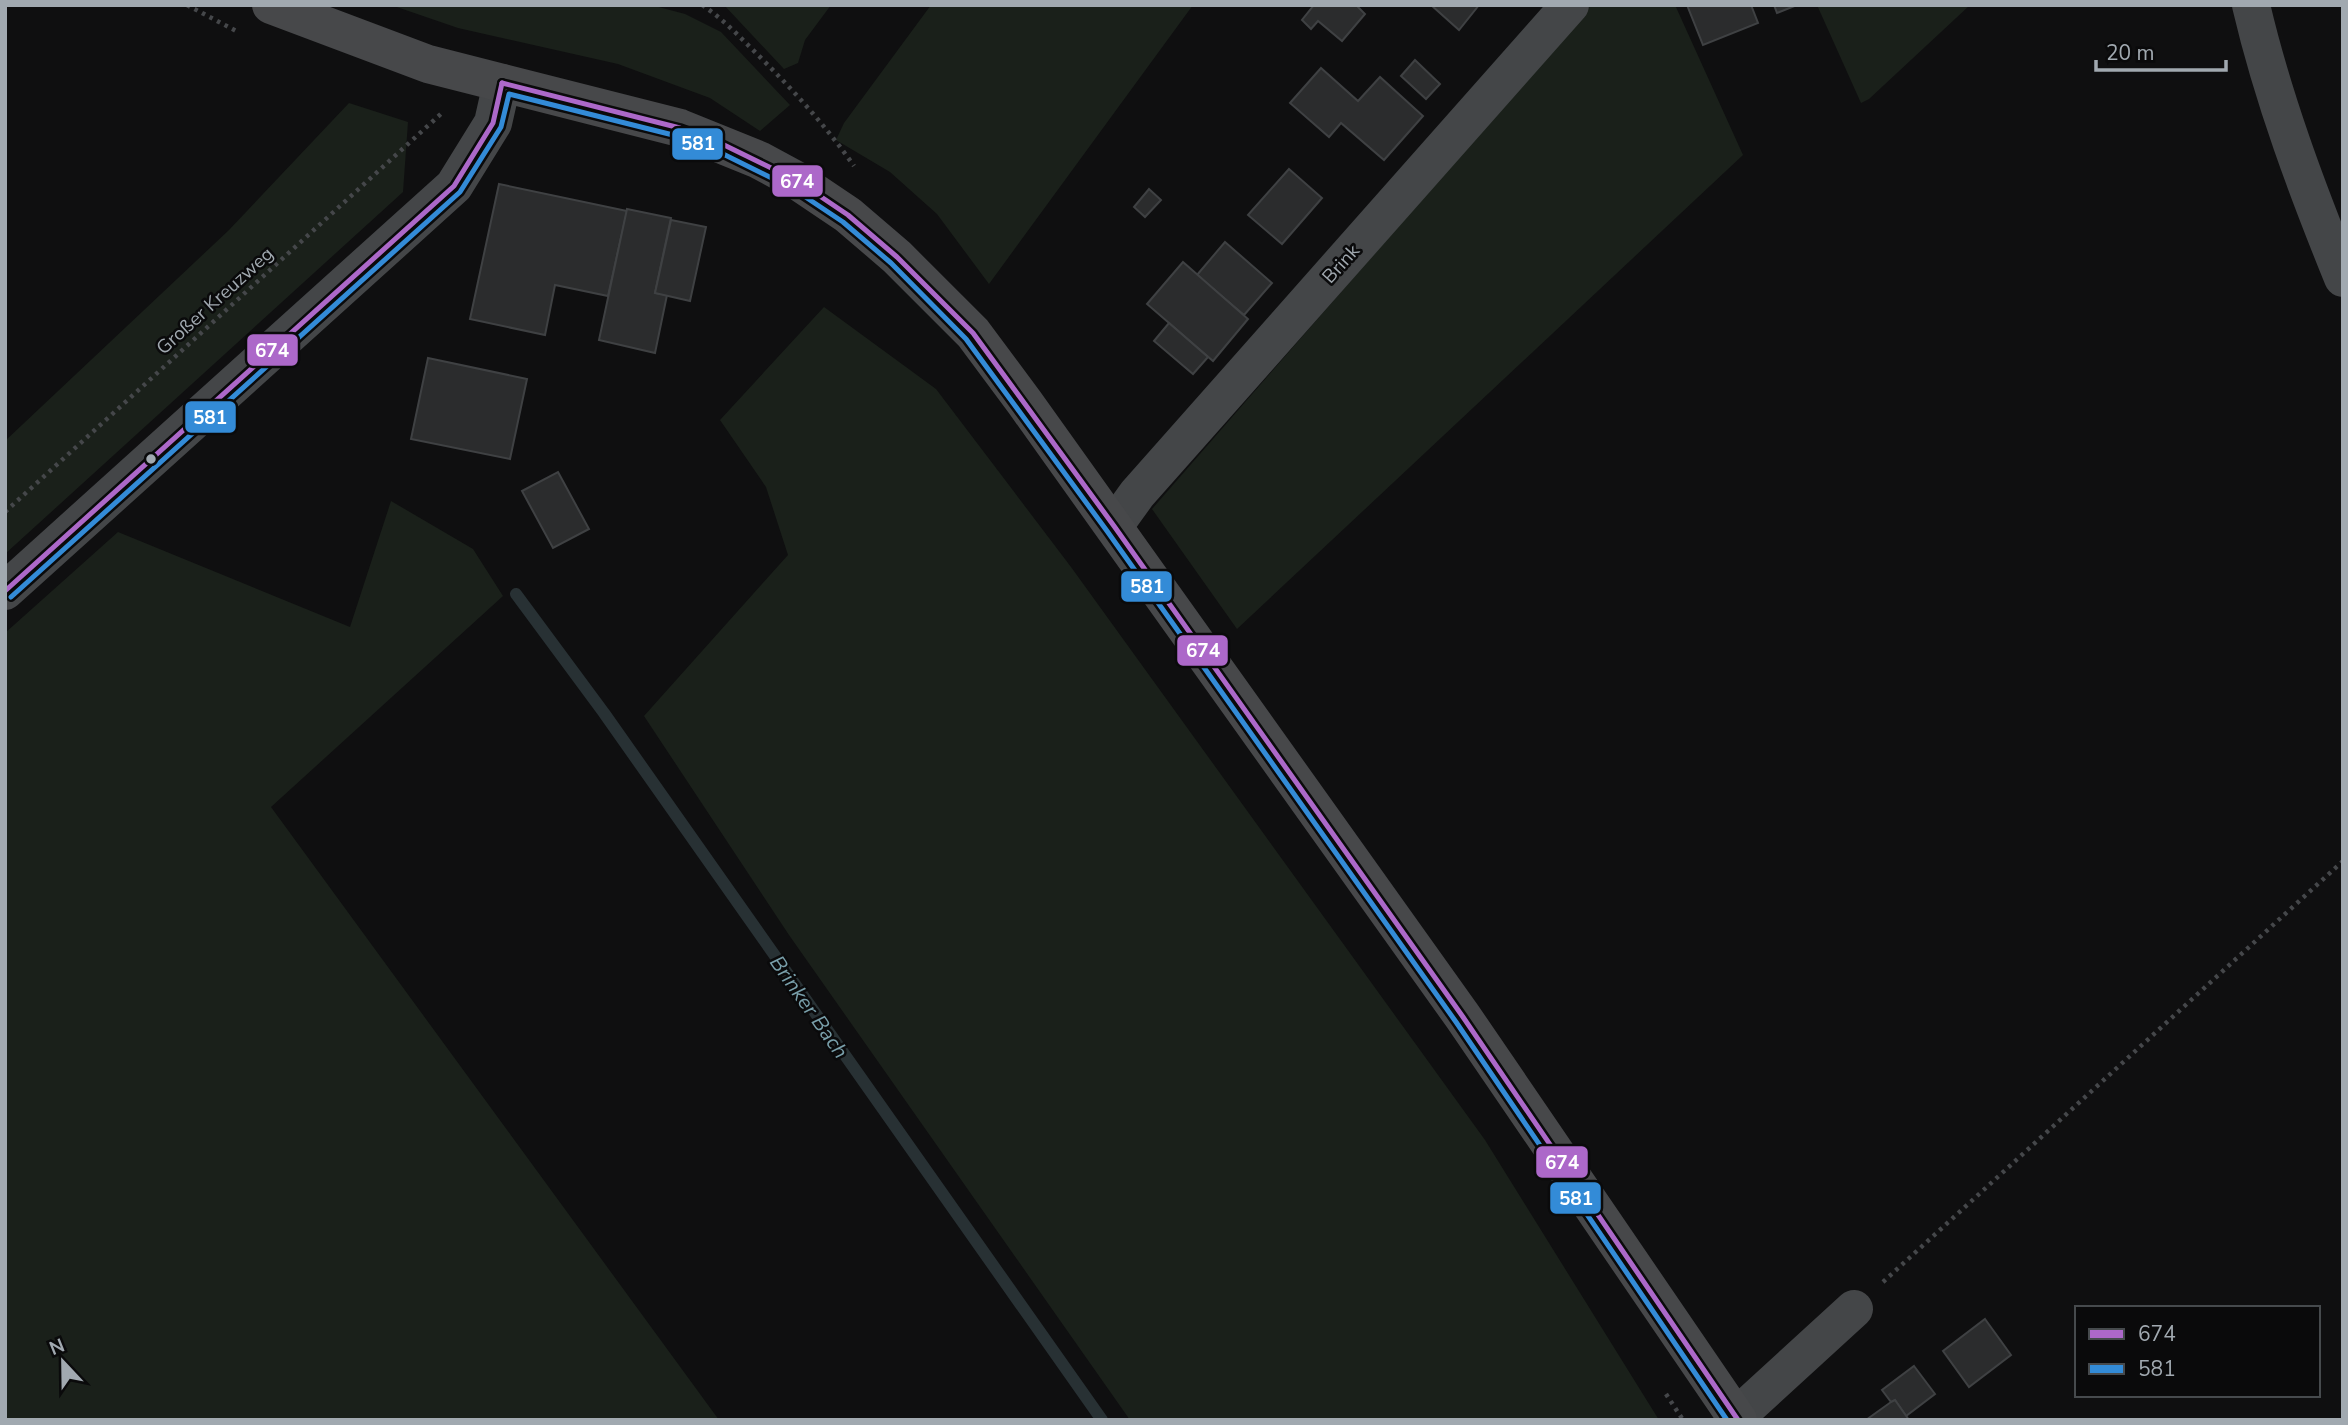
<svg xmlns="http://www.w3.org/2000/svg" width="2348" height="1425" font-family="'Nunito Sans',sans-serif">
<style>
.green{fill:#1a201a}
.lines{fill:none;stroke-linecap:round;stroke-linejoin:round}
.stream{stroke:#283134;stroke-width:12}
.building{fill:#2b2c2d;stroke:#3f4143;stroke-width:2}
.path{stroke:#45474a;stroke-width:4.5;stroke-dasharray:3.5 5;stroke-linecap:butt}
.minor{stroke:#444648;stroke-width:38}
.major{stroke:#47484a;stroke-width:38}
.bus-1-casing{stroke:#0a0a0b;stroke-width:10}
.bus-2-casing{stroke:#0a0a0b;stroke-width:10}
.bus-1{stroke:#ac68c9;stroke-width:5}
.bus-2{stroke:#338bd7;stroke-width:5}
.bus-dot{fill:#a1a9b0;stroke:#0a0a0b;stroke-width:2.5}
.labels{text-anchor:middle;dominant-baseline:central;stroke-width:5;stroke-linejoin:round;paint-order:stroke}
.street-label{font-size:19px;fill:#a1a9b0;stroke:#0a0a0b}
.water-label{font-size:21px;font-style:italic;fill:#799faa;stroke:#0a0a0b}
.line-badge{stroke:#0a0a0b;stroke-width:2.5}
.badge-label{font-size:19px;text-anchor:middle;font-weight:bold;fill:#fff}
</style>
<rect width="100%" height="100%" fill="#0f0f10"/>
<g class="green">
<path d="M391,5H651L685,14L721,32L790,105L760,131L710,98L618,64L458,28Z"/>
<path d="M724,5H831L805,40L798,63L784,69Z"/>
<path d="M931,5H1193L989,284L937,214L890,172L836,140L844,123Z"/>
<path d="M1591,5H1675L1743,155L1237,629L1152,509Z"/>
<path d="M1817,5H1970L1869,99L1861,103Z"/>
<path d="M349,103L408,122L403,192L5,554V441L229,230Z"/>
<path d="M824,307L936,389L1071,567L1485,1140L1659,1420H1130L789,935L644,716L788,555L766,487L720,420Z"/>
<path d="M391,501L473,549L503,596L271,807L719,1420H5V633L118,532L350,627Z"/>
</g>
<g class="lines">
<path class="stream" d="M516,594L604,713L1102,1420"/>
</g>
<g class="building">
<path d="M1314,5H1356L1365,14L1342,41L1318,21L1311,29L1302,20Z"/>
<path d="M1431,5H1479L1459,30Z"/>
<path d="M1687,5H1751L1758,23L1703,45Z"/>
<path d="M1774,5H1797L1777,13Z"/>
<path d="M1415,60L1440,84L1426,99L1401,76Z"/>
<path d="M1321,68L1358,101L1380,77L1423,116L1384,160L1341,123L1329,137L1290,103Z"/>
<path d="M1289,169L1322,198L1282,244L1248,215Z"/>
<path d="M499,184L627,211L608,296L555,285L545,335L470,319Z"/>
<path d="M1149,189L1161,200L1145,217L1134,207Z"/>
<path d="M627,209L671,218L655,293L667,295L655,353L599,340Z"/>
<path d="M671,220L706,227L690,301L655,293Z"/>
<path d="M1225,242L1272,283L1244,315L1197,275Z"/>
<path d="M1183,262L1248,319L1213,361L1147,304Z"/>
<path d="M1169,323L1208,357L1193,374L1154,341Z"/>
<path d="M428,358L527,379L510,459L411,439Z"/>
<path d="M558,472L589,529L553,548L522,491Z"/>
<path d="M1985,1319L2011,1355L1969,1387L1943,1351Z"/>
<path d="M1914,1366L1935,1394L1906,1416L1895,1400L1891,1402L1882,1390Z"/>
<path d="M1895,1400L1909,1420H1866L1891,1402Z"/>
</g>
<g class="lines">
<g class="path">
<path d="M187,5L238,32"/>
<path d="M702,5C723,19 740,37 758,55C794,91 825,125 854,166"/>
<path d="M5,512L443,112"/>
<path d="M1883,1282L2343,861"/>
<path d="M1666,1394L1683,1420"/>
</g>
<g class="minor">
<path d="M2251,5C2273,99 2307,189 2343,278"/>
<path d="M1114,526L1137,494L1570,5"/>
<path d="M5,591L454,186L493,123L502,83"/>
<path d="M1736,1417L1854,1309"/>
</g>
<path class="major" d="M271,5L428,64L680,128L759,160L796,180L848,215L897,257L973,333L1025,403L1463,1017L1738,1420"/>
<g class="bus-1-casing">
<g id="bus-1">
<path d="M502,83L680,128L720,143L796,180L848,215L897,257L973,333L1114,526L1463,1017L1738,1420"/>
<path d="M5,591L454,186L493,123L502,83"/>
</g>
</g>
<g class="bus-2-casing">
<path id="bus-2" d="M11,597L460,192L501,127L509,94L677,136L717,151L792,188L843,222L891,263L966,339L1107,531L1456,1022L1727,1420"/>
</g>
<use href="#bus-1" class="bus-1"/>
<use href="#bus-2" class="bus-2"/>
</g>
<circle class="bus-dot" cx="151" cy="459" r="6"/>
<g class="labels">
<g class="street-label">
<text transform="translate(1341 264) rotate(-48)">Brink</text>
<text transform="translate(215 301) rotate(-42)">Großer Kreuzweg</text>
</g>
<g class="water-label">
<text transform="translate(809 1007) rotate(55)">Brinker Bach</text>
</g>
</g>
<g class="line-badge">
<rect x="671" y="127" width="53" height="34" rx="7" fill="#338bd7"/>
<rect x="771" y="164" width="53" height="34" rx="7" fill="#ac68c9"/>
<rect x="246" y="333" width="53" height="34" rx="7" fill="#ac68c9"/>
<rect x="184" y="400" width="53" height="34" rx="7" fill="#338bd7"/>
<rect x="1120" y="570" width="53" height="33" rx="7" fill="#338bd7"/>
<rect x="1176" y="634" width="53" height="33" rx="7" fill="#ac68c9"/>
<rect x="1535" y="1145" width="54" height="34" rx="7" fill="#ac68c9"/>
<rect x="1549" y="1181" width="53" height="34" rx="7" fill="#338bd7"/>
</g>
<g class="badge-label">
<text x="698" y="150">581</text>
<text x="797" y="188">674</text>
<text x="272" y="357">674</text>
<text x="210" y="424">581</text>
<text x="1147" y="593">581</text>
<text x="1203" y="657">674</text>
<text x="1562" y="1169">674</text>
<text x="1576" y="1205">581</text>
</g>
<rect width="2348" height="1425" fill="none" stroke="#a1a9b0" stroke-width="14"/>
<rect x="2075" y="1306" width="245" height="91" fill="#0a0a0b" stroke="#464a4d" stroke-width="2"/>
<rect x="2089" y="1329" width="35" height="10" fill="#ac68c9" stroke="#464a4d" stroke-width="2"/>
<text x="2138" y="1341" font-size="21" fill="#a1a9b0">674</text>
<rect x="2089" y="1364" width="35" height="10" fill="#338bd7" stroke="#464a4d" stroke-width="2"/>
<text x="2138" y="1376" font-size="21" fill="#a1a9b0">581</text>
<g transform="translate(63 1362) rotate(338)" stroke="#0a0a0b" stroke-width="5" paint-order="stroke">
<path d="M0-5L12 26L0 18L-12 26Z" fill="#a1a9b0"/>
<text y="-10" font-size="19" font-weight="bold" text-anchor="middle" fill="#a1a9b0">N</text>
</g>
<path d="M2096 60v10h130v-10" fill="none" stroke="#a1a9b0" stroke-width="3.5"/>
<text x="2106" y="60" font-size="21" fill="#a1a9b0" stroke="#0a0a0b" stroke-width="5" paint-order="stroke">20 m</text>
</svg>
